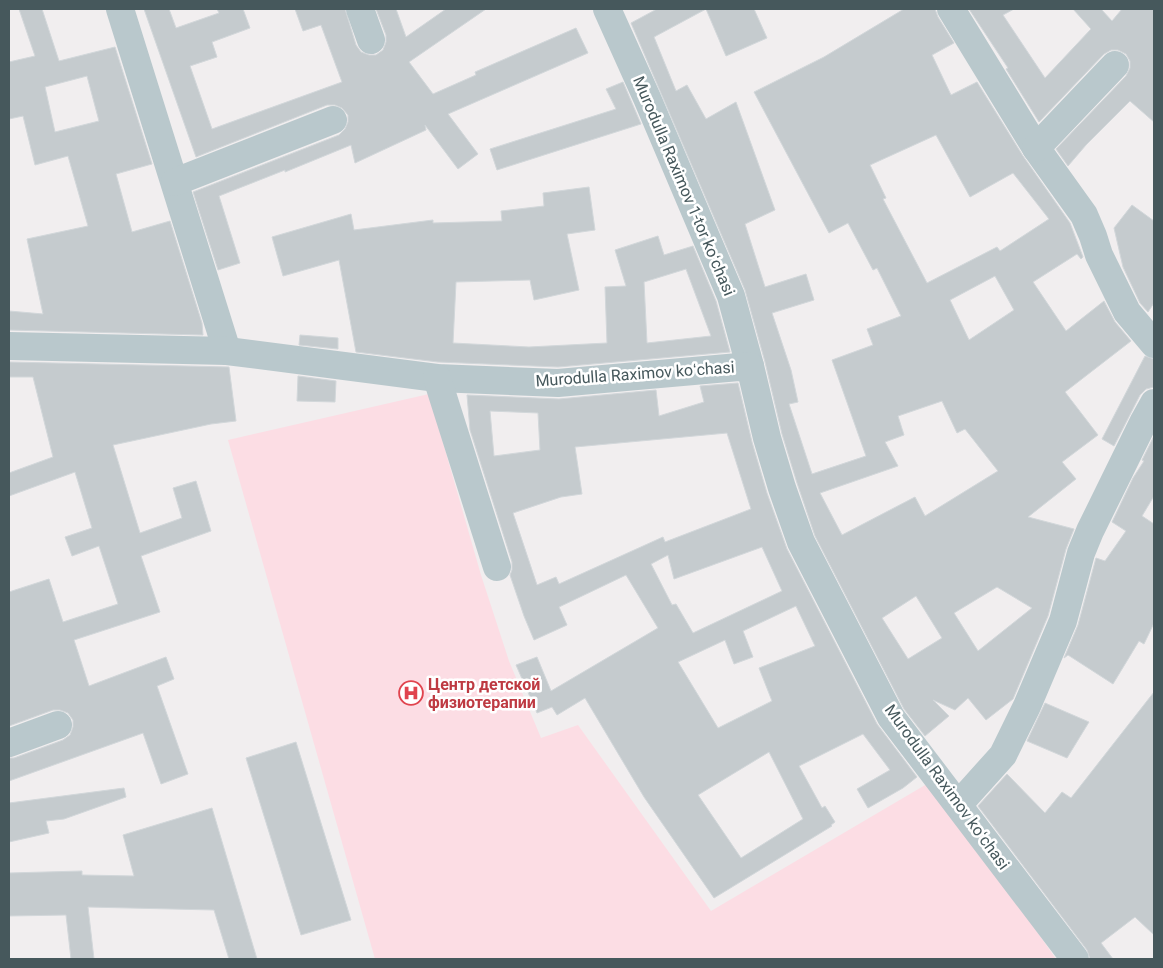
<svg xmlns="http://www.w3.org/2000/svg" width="1163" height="968" font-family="Roboto,sans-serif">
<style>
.medical{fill:#fcdde4}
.building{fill:#c5cbce;stroke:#d2d7da;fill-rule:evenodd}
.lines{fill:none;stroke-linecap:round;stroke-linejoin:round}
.minor{stroke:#b9c8cc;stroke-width:28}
.labels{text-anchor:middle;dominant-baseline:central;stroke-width:5;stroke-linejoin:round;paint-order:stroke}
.street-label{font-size:16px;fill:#46585c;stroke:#fff}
.health-label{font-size:16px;font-weight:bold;fill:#be3a42;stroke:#fff;text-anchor:start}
</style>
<rect width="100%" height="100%" fill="#f1eeef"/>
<path class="medical" d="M429,394L481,575L509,661L541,738L578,725L711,911L932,781L1056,959H375L228,440Z"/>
<g class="building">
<path d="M19,9H42L59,61L115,47L152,164L116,174L132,232L170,221L202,323L203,335L9,330V311L43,314L27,239L88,226L68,156L35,165L23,116L9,119V62L35,56ZM87,76L99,121L55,132L45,87Z"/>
<path d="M144,9H169L176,28L219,13L217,9H243L250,28L212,42L217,57L190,66L212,129L342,82L321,25L303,31L295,9H345L356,45L361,52L369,55H376L383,50L386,42V35L376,9H396L406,37L446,9H486L409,62L433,94L476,75L475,72L576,28L588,53L448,114L478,154L458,169L425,125L426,130L355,163L351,145L285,172V170L219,196L240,263L218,270L193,192L339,135L345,129L348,122V115L342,108L335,105H327L196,157Z"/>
<path d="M657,9H754L767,38L726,56L706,9L654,37L676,91L687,85L706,119L736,102L775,210L745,224L765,287L806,274L814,300L772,313L791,370L798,402L789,404L812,474L866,456L832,360L873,345L867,329L901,316L877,268L873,270L848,223L829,233L754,92L824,57L904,9H935L938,17L954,43L932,55L951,95L977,82L1023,156L1070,223L1083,257L1081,259L1077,254L1033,282L1066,331L1104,301L1115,322L1131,341L1065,392L1098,435L1062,462L1076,479L1028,517L1074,529L1066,549L1048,616L1013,699L986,720L968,698L955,710L933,700L949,716L925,736L904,709L815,536L797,483L782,434L765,362L745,290L631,23ZM936,135L970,197L1013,173L1049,219L1000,251L997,247L927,283L883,199L886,198L870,165ZM995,276L1014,310L969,340L950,300ZM942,401L957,433L965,429L998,471L925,516L915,497L842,535L820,493L898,466L885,442L904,435L898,416ZM997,587L1032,608L978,651L954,613ZM916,596L942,638L908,659L882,618Z"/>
<path d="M969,9H1014L1003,15L1045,78L1091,29L1073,9H1101L1112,21L1122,9H1154V122L1130,101L1086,145L1068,166L1056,149L1126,76L1130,68V61L1126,54L1118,50H1111L1104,54L1039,122L1006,69L1008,68Z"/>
<path d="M623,82L641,124L497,170L490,149L616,109L606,89Z"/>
<path d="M589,187L595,230L567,234L579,290L534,300L530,280L456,282L453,343L529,347L607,343L605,287L626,286L615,250L658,236L664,255L693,246L716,301L730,352L558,367L438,362L356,352L339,260L283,276L272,237L351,214L354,230L433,220V223L502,221L501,211L544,206L543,193ZM686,269L711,336L647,343L644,282Z"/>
<path d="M1132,205L1154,221V303L1148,312L1140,303L1123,267L1114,228Z"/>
<path d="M300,335L338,338V349L299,345Z"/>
<path d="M1145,356L1154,359V387L1146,389L1140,395L1114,446L1102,439Z"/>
<path d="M9,362L229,367L236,421L211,424L113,445L140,533L182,518L173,488L196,481L211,531L141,556L160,612L74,640L89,686L166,657L174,679L157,686L188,774L161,784L143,733L9,781V758H14L63,740L70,735L73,727V720L68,713L60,710H53L9,726V592L49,579L63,622L118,604L99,546L72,556L65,537L92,528L75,472L9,496V473L53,457L33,377H9Z"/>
<path d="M298,376L336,381L335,402L297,401Z"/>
<path d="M738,383L752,442L767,493L787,549L877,724L917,777L903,788L868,808L857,789L890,770L863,734L799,766L822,808L825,806L835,822L831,825L832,826L714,898L644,797L585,698L557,715L552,707L537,713L516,665L537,657L551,691L658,628L626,575L559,607L567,625L534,640L524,616L510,575L512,570V562L470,430L467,395L559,399L656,390L659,416L704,402L700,386ZM490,411L538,413L540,450L494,456ZM727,433L751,509L665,542L663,537L559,584L556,577L537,585L513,513L561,497L582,494L575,447ZM762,547L782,591L693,633L676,604L672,605L651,564L668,555L674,579ZM796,606L815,646L759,668L772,701L718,728L678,662L725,640L734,664L753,657L743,631ZM769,752L803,819L741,858L698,795Z"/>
<path d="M1154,436V496L1142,516L1154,524V623L1144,644L1139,641L1113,684L1068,655L1064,658L1078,625L1096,558L1105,561L1126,531L1112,522L1133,478L1144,461L1142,460Z"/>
<path d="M1154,692V935L1135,917L1101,943L1113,959H1090L1087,950L978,806L1007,774L1045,813L1062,792L1071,798Z"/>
<path d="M1045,703L1089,722L1067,758L1027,741Z"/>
<path d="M296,742L351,920L301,935L246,758Z"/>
<path d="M124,788L126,797L64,819L46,821L49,833L9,842V803Z"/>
<path d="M212,808L257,959H229L214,910L88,907L94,959H71L66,915L9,916V873L82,871V875L134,876L123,835Z"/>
</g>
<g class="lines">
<g class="minor">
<path d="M120,9L227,351"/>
<path d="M360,9L371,40"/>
<path d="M607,9L647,98L731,296L750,366"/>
<path d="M951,9L1036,148L1084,215L1093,236L1099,255L1127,312L1154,344"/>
<path d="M1036,148L1115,65"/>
<path d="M175,182L333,120"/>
<path d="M9,346L227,351L437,378L558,383L750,366L767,438L782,488L801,542L891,717L1075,959"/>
<path d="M437,378L497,567"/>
<path d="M9,743L58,725"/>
<path d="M959,804L1003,755L1027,706L1063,621L1081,553L1090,531L1144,421L1154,403"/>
</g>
</g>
<defs>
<g id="hospital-ring" transform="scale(1.25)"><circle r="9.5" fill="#fff" stroke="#e0444e" stroke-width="1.5"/><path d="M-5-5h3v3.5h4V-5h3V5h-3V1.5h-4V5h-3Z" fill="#e0444e"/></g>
</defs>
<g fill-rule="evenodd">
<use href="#hospital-ring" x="411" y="693"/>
</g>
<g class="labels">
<g class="street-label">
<text transform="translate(684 186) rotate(67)">Murodulla Raximov 1-tor koʻchasi</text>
<text transform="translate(635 374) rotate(-4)">Murodulla Raximov koʻchasi</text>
<text transform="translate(947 787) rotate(54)">Murodulla Raximov koʻchasi</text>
</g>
<g class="health-label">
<text x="428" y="684">Центр детской<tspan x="428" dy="18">физиотерапии</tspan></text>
</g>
</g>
<rect width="1163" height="968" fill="none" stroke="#46585c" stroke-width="20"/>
</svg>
